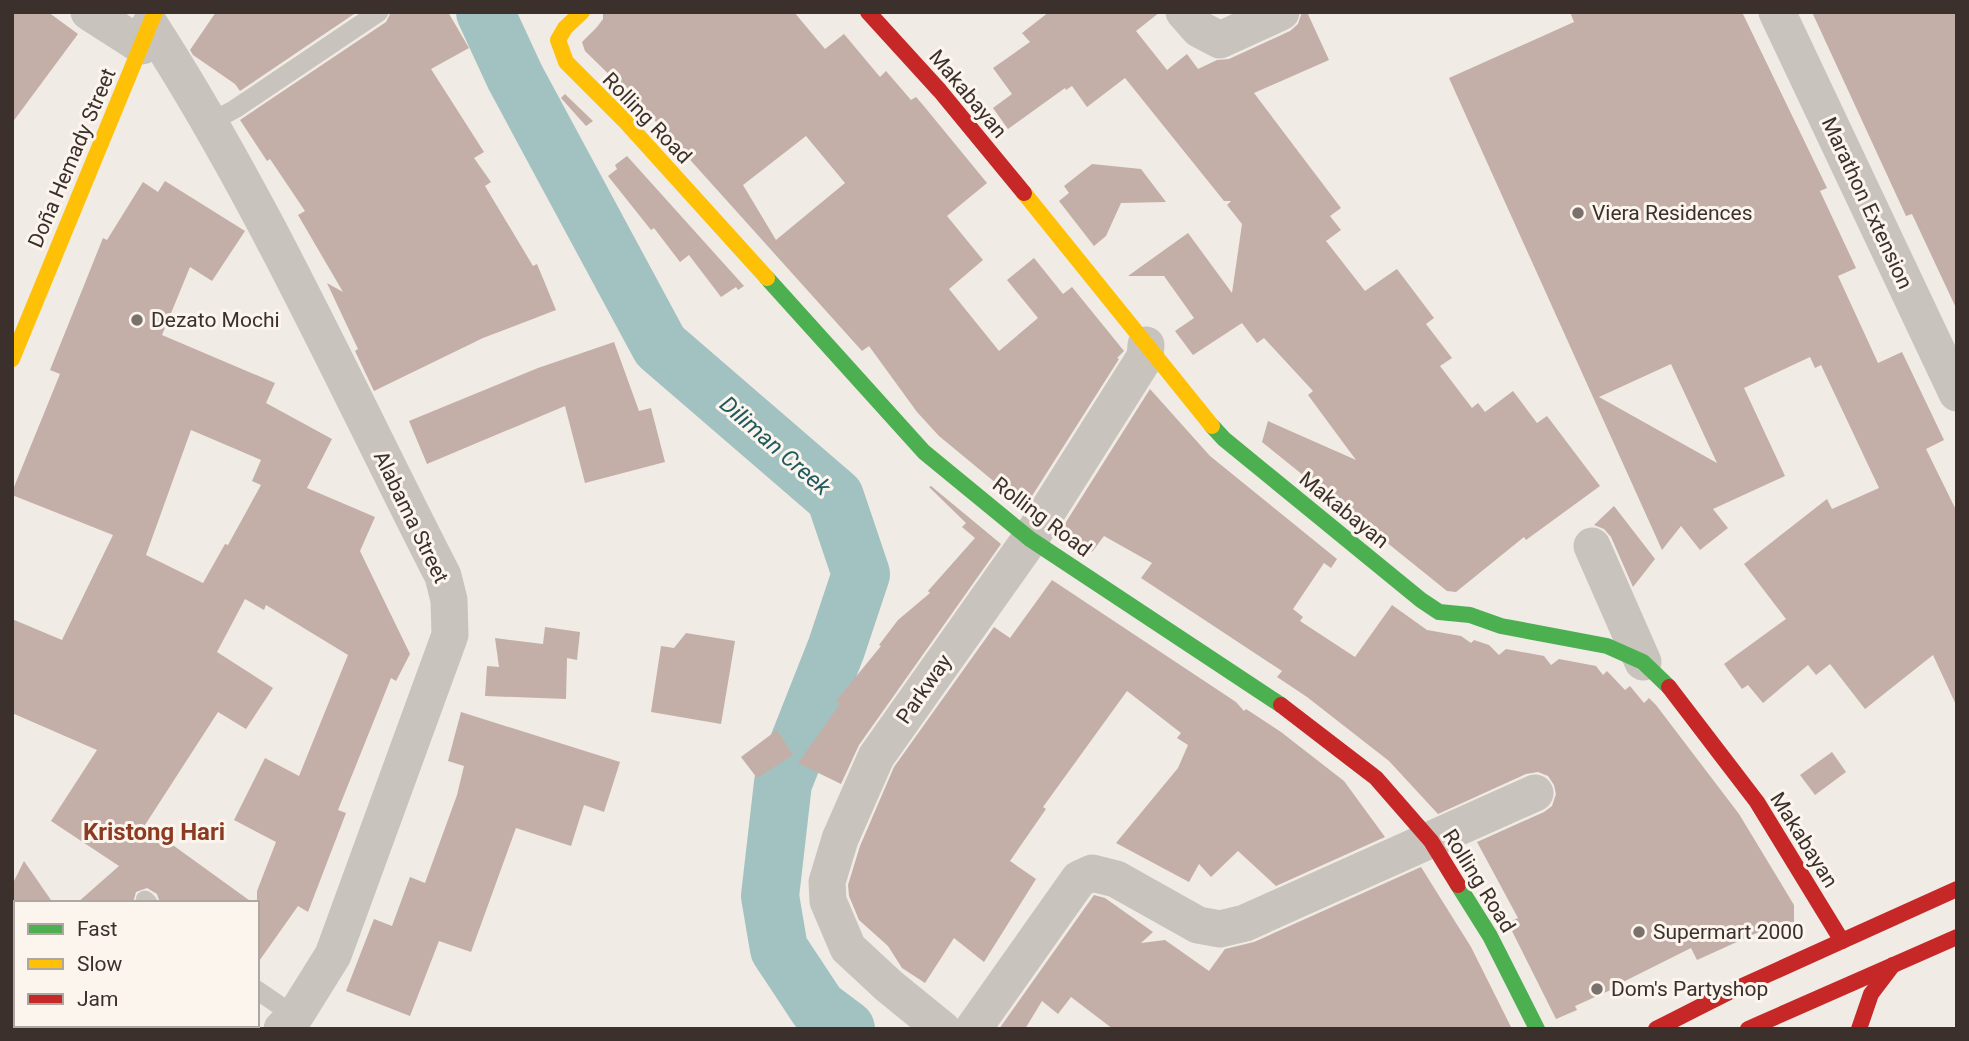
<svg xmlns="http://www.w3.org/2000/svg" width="1969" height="1041" font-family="Roboto,sans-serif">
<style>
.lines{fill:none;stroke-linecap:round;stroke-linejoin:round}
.river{stroke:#a1c2c1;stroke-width:58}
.building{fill:#c3afa7;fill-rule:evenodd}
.lane{stroke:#c9c3be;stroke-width:19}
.street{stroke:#c9c3be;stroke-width:37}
.fast{stroke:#4caf50;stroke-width:16}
.slow{stroke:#ffc107;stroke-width:16}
.jam{stroke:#c62828;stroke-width:16}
.poi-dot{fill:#7a716c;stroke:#fbf5ee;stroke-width:2.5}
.labels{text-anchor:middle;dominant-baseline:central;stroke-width:6;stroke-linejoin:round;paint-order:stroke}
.street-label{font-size:21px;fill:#3b302b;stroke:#fbf5ee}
.poi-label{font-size:21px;fill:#3b302b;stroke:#fbf5ee;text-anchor:start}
.water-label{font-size:23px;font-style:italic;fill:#1f5a5e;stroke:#fbf5ee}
.quarter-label{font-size:24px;font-weight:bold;fill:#8c3b22;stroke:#fbf5ee}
</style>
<rect width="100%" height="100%" fill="#f0ebe5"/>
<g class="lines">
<path class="river" d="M485,12L515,77L660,346L835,497L861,574L836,649L783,783L770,896L779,949L818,1008L846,1029"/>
</g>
<g class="building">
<path d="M12,12H48L78,34L12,123Z"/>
<path d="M216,12H357L240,91L235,84L193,55L190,50Z"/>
<path d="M391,12H448L469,48L431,69L484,152L474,158L491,182L485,186L533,266L537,264L556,310L483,338L374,391L355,351L358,349L327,283L343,292L298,215L305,211L270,159L267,161L240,120L386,22Z"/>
<path d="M603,12H794L825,49L844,34L880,77L886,71L911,100L916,97L923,105L987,183L947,216L983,260L949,289L999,351L1038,318L1007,280L1034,258L1063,294L1072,287L1124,351L1117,358L1119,359L1025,507L939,436L917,412L869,346L862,351L630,93L629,94L585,51L582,42L597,27L603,19ZM806,136L845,183L776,240L743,185Z"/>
<path d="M1049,12H1160L1136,31L1167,70L1187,54L1198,69L1217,60L1229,59L1290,31L1298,24L1302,12H1307L1329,60L1254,93L1341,208L1330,216L1341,230L1326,241L1365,291L1397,269L1434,318L1426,324L1452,358L1440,366L1472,408L1478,403L1485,412L1513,391L1537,423L1547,416L1600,486L1526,540L1524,537L1456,592L1447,591L1262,442L1268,421L1356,460L1308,395L1313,391L1264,338L1257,343L1242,323L1193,355L1175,331L1194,318L1164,276H1128L1188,233L1232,293L1242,224L1227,205L1231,201H1224L1125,78L1087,107L1072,86L1066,90L1065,88L1008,129L993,108L1012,94L993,68L1030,42L1022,33Z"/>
<path d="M1570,12H1742L1827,188L1820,191L1856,268L1838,276L1878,363L1902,352L1944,440L1926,449L1957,512V707L1933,655L1865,709L1830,664L1816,675L1808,665L1763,703L1748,685L1742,689L1724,664L1786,619L1744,564L1827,499L1832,509L1879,488L1821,365L1815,368L1810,357L1744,388L1785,476L1713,509L1728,528L1700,550L1681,526L1662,550L1449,78L1574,22ZM1671,364L1717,463L1599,397Z"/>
<path d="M1812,12H1957V310L1912,214L1906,216Z"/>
<path d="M565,94L569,98L593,121L586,126L561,98Z"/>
<path d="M627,156L744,286L738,290L736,287L721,297L689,255L680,262L654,228L651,230L608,176L617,169L615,165Z"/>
<path d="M1092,164L1141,169L1166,202L1121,203L1106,236L1094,246L1059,201L1069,193L1064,186Z"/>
<path d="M165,181L245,231L212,281L190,267L162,335L275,383L266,403L332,439L307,488L375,517L360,551L410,654L396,681L391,678L338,810L346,813L308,912L298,906L257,964V891L276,842L234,820L265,758L299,776L348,655L266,605L264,610L245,599L217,652L273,688L246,729L218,712L145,825L253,903H160L157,894L147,888L136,892L133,903H77L119,866L51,821L97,750L12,713V619L62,640L113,535L12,495V492L60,374L50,370L103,238L107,240L143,182L158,192ZM191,430L261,460L252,481L261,485L228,545L225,544L203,583L146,555Z"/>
<path d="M614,342L639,411L651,408L665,462L585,483L565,406L427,464L409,421L538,368Z"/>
<path d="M1150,389L1210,456L1337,559L1331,568L1324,563L1293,609L1303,617L1300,621L1355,657L1392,605L1427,630L1461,636L1471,643L1474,640L1489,645L1499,655L1506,649L1544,656L1551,665L1559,659L1596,666L1603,675L1607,671L1625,690L1630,686L1644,703L1649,698L1656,705L1739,814L1794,905V922H1781L1697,960L1691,948L1623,982L1624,984L1575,1006L1577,1010L1556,1019L1508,923L1518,918L1477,842L1544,812L1552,806L1556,794L1554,785L1548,776L1538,772L1526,774L1438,814L1389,761L1307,697L1277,677L1282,671L1141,578L1152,563L1104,536L1092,552L1061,530Z"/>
<path d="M931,486L1001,544L859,745L841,784L798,763L840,704L836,701L881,646L879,645L898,620L930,593L928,591L975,538L962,527L966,523L929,487Z"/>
<path d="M1614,506L1655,559L1633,587L1611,537L1604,529L1594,525Z"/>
<path d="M1052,580L1236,702L1244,711L1246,709L1281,732L1344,781L1385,837L1276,886L1238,851L1211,877L1199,864L1189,882L1116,843L1178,768L1188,745L1177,738L1181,733L1127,691L1043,807L1046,809L1010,861L1036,879L984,962L954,938L925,983L902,968L888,946L859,920L849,896L848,885L860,846L894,767L994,627L1010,638Z"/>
<path d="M545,627L580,632L577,660L567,658L566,699L485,696L487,666L499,667L495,638L543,644Z"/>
<path d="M686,633L735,641L721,724L651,712L661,646L674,648Z"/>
<path d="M461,712L620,762L604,812L584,805L571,846L516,828L471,952L439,941L410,1016L346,991L374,919L392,926L410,877L425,883L457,795L464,766L448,761Z"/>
<path d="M777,730L793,755L757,778L741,757Z"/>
<path d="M1832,752L1846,772L1815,795L1800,775Z"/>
<path d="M24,861L53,903H12V885Z"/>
<path d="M1421,867L1471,947L1512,1029H1113L1071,997L1058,1014L1042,1001L1025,1029H999L1094,895L1105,898L1153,932L1141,943L1165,940L1209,971L1225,949L1254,942Z"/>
</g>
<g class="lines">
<g class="lane">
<path d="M211,122L235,109L379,12"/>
<path d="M145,900L148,903"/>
<path d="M257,990L295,1016"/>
</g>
<g class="street">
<path d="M89,12L142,46"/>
<path d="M1184,12L1199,29L1220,40L1281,12"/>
<path d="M1777,12L1957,393"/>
<path d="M150,25C263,200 348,391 443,576L449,600L450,635L333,955L295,1016L282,1029"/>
<path d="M1592,546L1643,662"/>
<path d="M942,1029L889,986L848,948L828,901L827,882L840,839L876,757L1030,539L1145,357L1146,345"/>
<path d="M973,1029L1079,879L1092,873L1116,879L1198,925L1220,929L1245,923L1535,793"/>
</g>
<g class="fast">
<path d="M767,278L924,452L1030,539L1281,705"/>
<path d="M1212,426L1224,439L1421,600L1439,612L1470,615L1501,626L1607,646L1643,662L1669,687"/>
<path d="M1458,885L1490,936L1537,1029"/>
</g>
<g class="slow">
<path d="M582,12L565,28L558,40L566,62L624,120L767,278"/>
<path d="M1024,193L1212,426"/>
<path d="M12,359L155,12"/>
</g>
<g class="jam">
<path d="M868,12L940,91L1024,193"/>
<path d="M1669,687L1757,802L1842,941"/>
<path d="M1281,705L1376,778L1431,841L1458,885"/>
<path d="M1656,1029L1729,992L1957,889"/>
<path d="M1748,1029L1957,937"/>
<path d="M1859,1029L1871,994L1893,965"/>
</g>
</g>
<g class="poi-dot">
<circle cx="1578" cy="213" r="7"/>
<circle cx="137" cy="320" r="7"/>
<circle cx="1639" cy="932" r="7"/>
<circle cx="1597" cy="989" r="7"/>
</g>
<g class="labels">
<g class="street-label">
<text transform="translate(968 94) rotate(50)">Makabayan</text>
<text transform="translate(647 118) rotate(46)">Rolling Road</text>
<text transform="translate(72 158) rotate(-67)">Doña Hemady Street</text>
<text transform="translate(1867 203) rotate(65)">Marathon Extension</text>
<text transform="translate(1344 510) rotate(39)">Makabayan</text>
<text transform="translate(411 517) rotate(64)">Alabama Street</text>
<text transform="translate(1042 517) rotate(37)">Rolling Road</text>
<text transform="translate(924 689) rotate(-55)">Parkway</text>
<text transform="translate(1804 840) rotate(58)">Makabayan</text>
<text transform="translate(1479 881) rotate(58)">Rolling Road</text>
</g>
<g class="poi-label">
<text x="1592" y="213">Viera Residences</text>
<text x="151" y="320">Dezato Mochi</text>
<text x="1653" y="932">Supermart 2000</text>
<text x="1611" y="989">Dom's Partyshop</text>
</g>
<g class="water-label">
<text transform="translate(775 446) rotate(41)">Diliman Creek</text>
</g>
<g class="quarter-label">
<text x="154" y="832">Kristong Hari</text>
</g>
</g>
<rect width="1969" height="1041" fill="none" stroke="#3b302b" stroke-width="28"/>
<rect x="14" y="901" width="245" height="126" fill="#fbf5ee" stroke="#aea6a0" stroke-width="2"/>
<rect x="28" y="924" width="35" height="10" fill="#4caf50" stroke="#aea6a0" stroke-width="2"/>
<text x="77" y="936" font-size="21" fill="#3b302b">Fast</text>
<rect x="28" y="959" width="35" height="10" fill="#ffc107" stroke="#aea6a0" stroke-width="2"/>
<text x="77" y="971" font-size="21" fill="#3b302b">Slow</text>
<rect x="28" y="994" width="35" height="10" fill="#c62828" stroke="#aea6a0" stroke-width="2"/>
<text x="77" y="1006" font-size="21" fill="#3b302b">Jam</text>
</svg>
